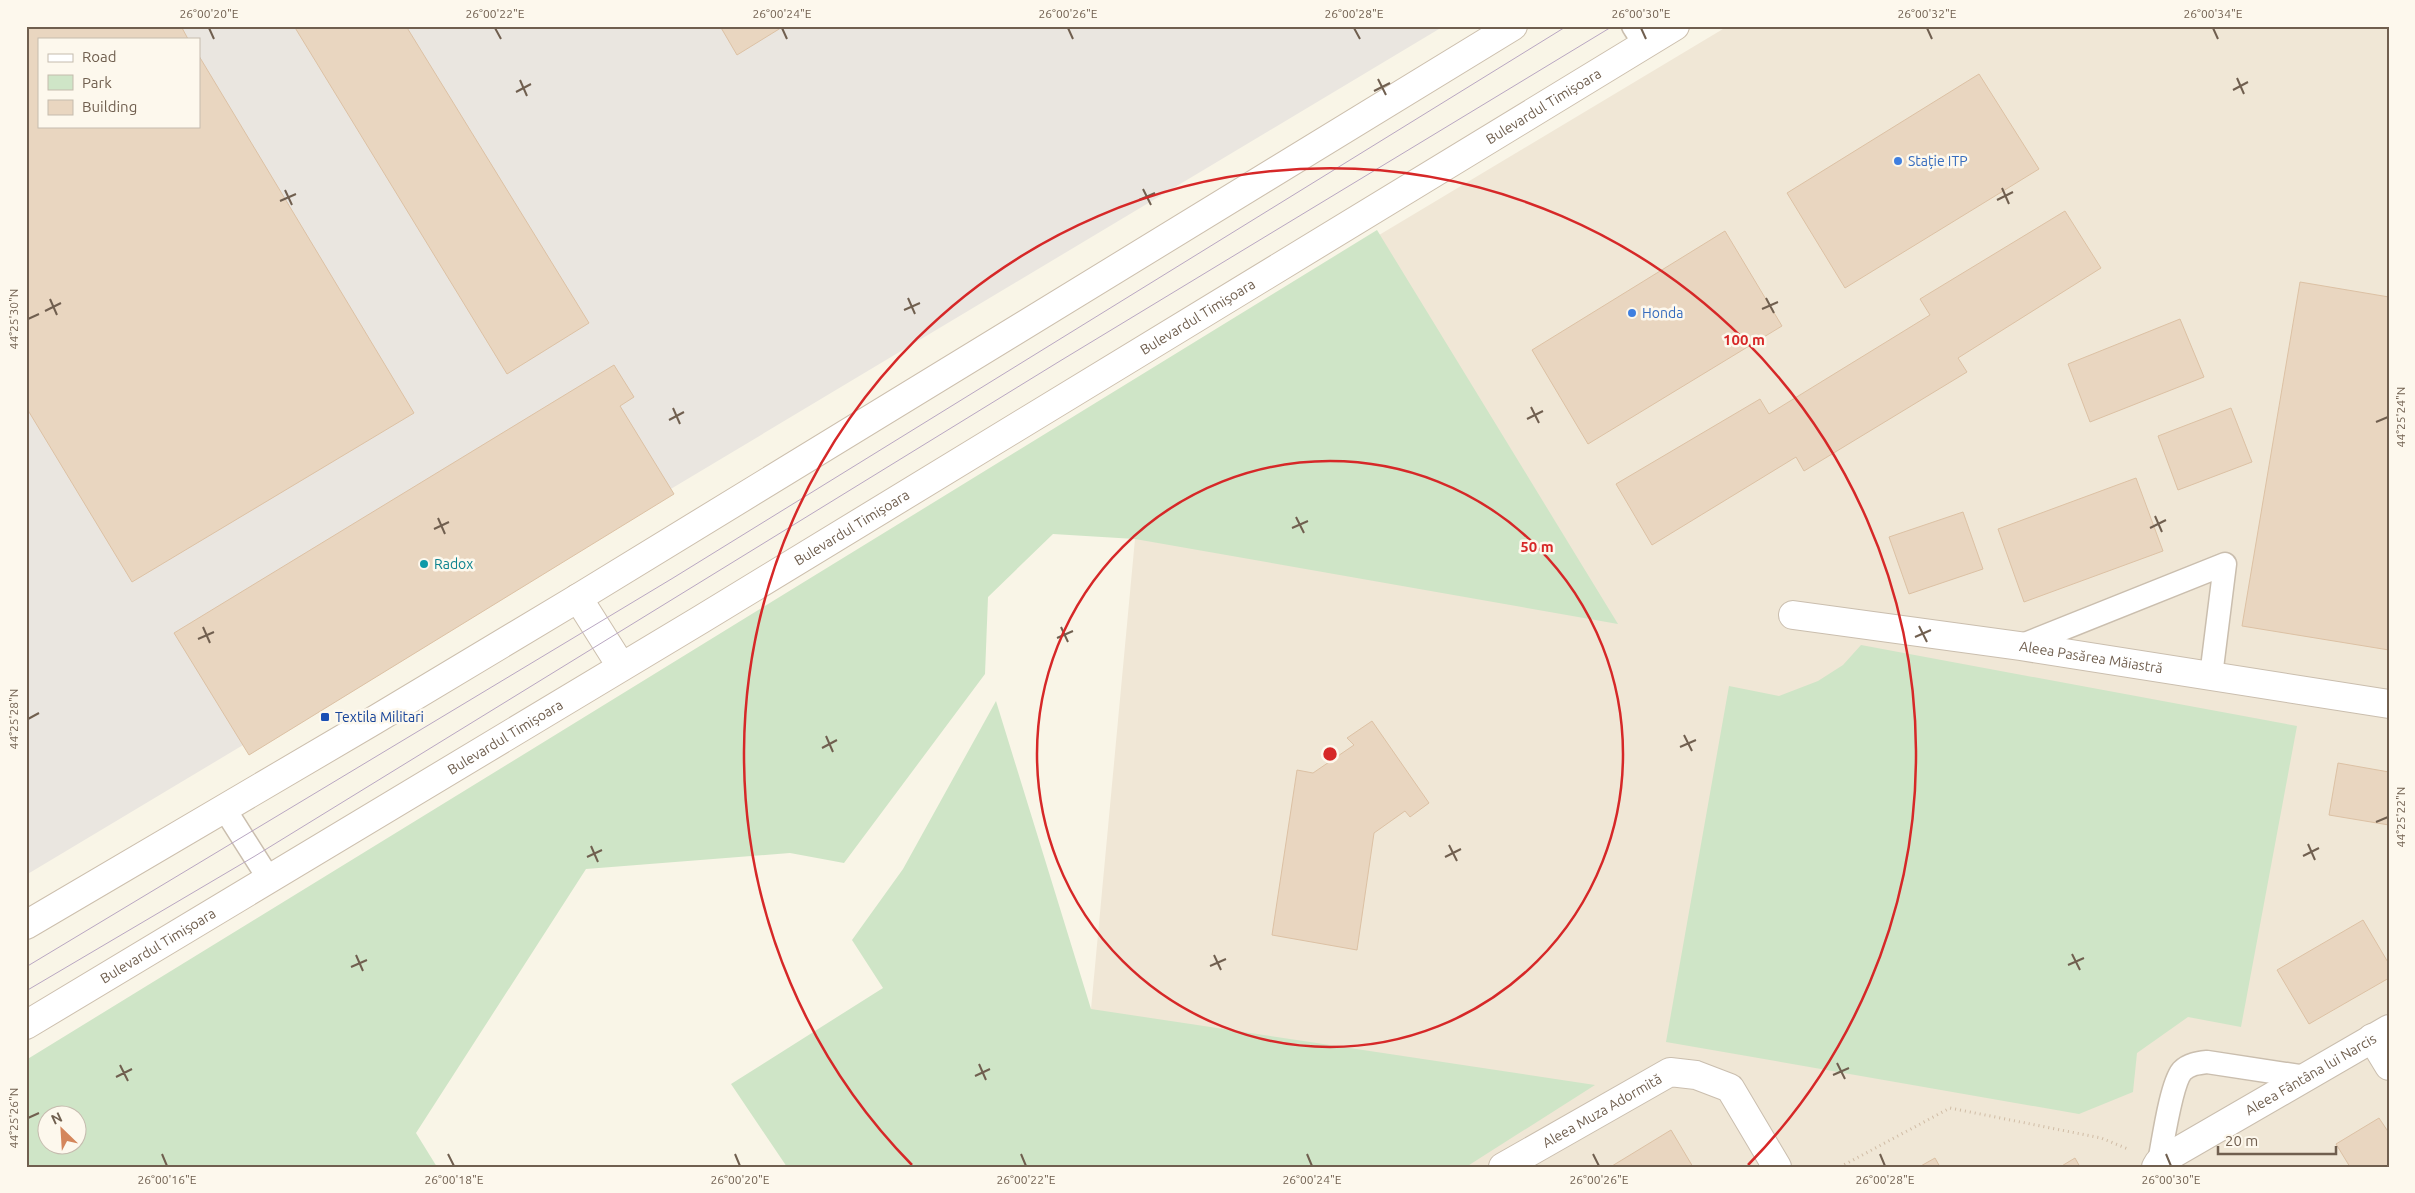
<svg xmlns="http://www.w3.org/2000/svg" width="2415" height="1193" font-family="Ubuntu,sans-serif">
<style>
.residential{fill:#f0e7d6}
.industrial{fill:#eae6e0;fill-rule:evenodd}
.green{fill:#cfe5c7;fill-rule:evenodd}
.building{fill:#e9d6c0;stroke:#dcc1a4}
.lines{fill:none;stroke-linecap:round;stroke-linejoin:round}
.lane-casing{stroke:#cabeae;stroke-width:25}
.street-casing{stroke:#cabeae;stroke-width:30}
.secondary-casing{stroke:#ccbfad;stroke-width:30}
.path{stroke:#d0bca5;stroke-width:3;stroke-dasharray:1 4;stroke-linecap:butt}
.lane{stroke:#fff;stroke-width:22}
.street{stroke:#fff;stroke-width:28}
.secondary{stroke:#fff;stroke-width:28}
.tram{stroke:#b9a7c2;stroke-width:1}
.ticks{fill:none;stroke:#705f4f;stroke-width:2}
.ring{fill:none;stroke:#d62828;stroke-width:2.5}
.shop-dot{fill:#3f7fe0;stroke:#fdf8ed;stroke-width:2}
.culture-dot{fill:#0f9aa8;stroke:#fdf8ed;stroke-width:2}
.transit-dot{fill:#1a4fb4;stroke:#fdf8ed;stroke-width:2}
.labels{text-anchor:middle;dominant-baseline:central;stroke-width:5;stroke-linejoin:round;paint-order:stroke}
.street-label{font-size:14px;fill:#705f4f;stroke:#fdf8ed}
.shop-label{font-size:14px;fill:#366cbe;stroke:#fdf8ed;text-anchor:start}
.culture-label{font-size:14px;fill:#0d838f;stroke:#fdf8ed;text-anchor:start}
.transit-label{font-size:14px;fill:#164399;stroke:#fdf8ed;text-anchor:start}
.centre{fill:#d62828;stroke:#fdf8ed;stroke-width:2.5}
.ring-label{font-size:15px;text-anchor:middle;font-weight:bold;fill:#d62828;stroke:#fdf8ed;stroke-width:5;stroke-linejoin:round;paint-order:stroke}
.neatline{fill:none;stroke:#705f4f;stroke-width:2}
.ticks-label{font-size:12px;text-anchor:middle;fill:#705f4f}
</style>
<rect width="100%" height="100%" fill="#f9f5e7"/>
<path class="residential" d="M1728,26H2389V1167H898L1091,1009L1135,539L1062,425Z"/>
<path class="industrial" d="M26,26H1444L26,875ZM39,39H199V126H39Z"/>
<g class="green">
<path d="M1377,230L1618,624L1135,539L1053,534L988,597L985,674L844,863L790,853L586,869L416,1133L437,1167H26V1060ZM48,1116H78V1146H48Z"/>
<path d="M1861,645L2297,726L2241,1027L2188,1017L2137,1053L2133,1092L2079,1114L1666,1042L1729,686L1779,696L1818,681L1843,665Z"/>
<path d="M996,701L1091,1009L1595,1085L1466,1167H787L731,1084L883,988L852,940L903,869Z"/>
</g>
<g class="building">
<path d="M26,26H181L188,39H39V126H199V56L414,413L132,582L26,407Z"/>
<path d="M294,26H406L589,323L507,374Z"/>
<path d="M720,26H784L737,55Z"/>
<path d="M1979,74L2039,169L1845,288L1787,193Z"/>
<path d="M2065,211L2101,268L1958,358L1967,372L1804,471L1796,457L1652,545L1616,484L1760,399L1769,414L1930,315L1920,299Z"/>
<path d="M1725,231L1782,326L1588,444L1532,350Z"/>
<path d="M2300,282L2389,297V650L2242,626Z"/>
<path d="M2180,319L2204,377L2090,422L2068,364Z"/>
<path d="M614,365L634,397L620,406L674,494L249,755L174,633Z"/>
<path d="M2231,408L2252,462L2178,490L2158,436Z"/>
<path d="M2136,478L2163,551L2024,602L1998,529Z"/>
<path d="M1963,512L1983,569L1909,594L1889,537Z"/>
<path d="M1372,721L1429,803L1410,817L1405,811L1374,833L1357,950L1272,935L1297,770L1313,773L1354,745L1347,738Z"/>
<path d="M2338,763L2389,772V825L2329,815Z"/>
<path d="M2363,920L2389,964V978L2309,1024L2277,970Z"/>
<path d="M2379,1118L2389,1133V1167H2350L2336,1144Z"/>
<path d="M1671,1130L1693,1167H1613L1612,1166Z"/>
<path d="M1935,1158L1940,1167H1919Z"/>
<path d="M2075,1158L2080,1167H2060Z"/>
</g>
<g class="lines">
<g class="lane-casing">
<g id="lane">
<path d="M1633,26L1645,45"/>
<path d="M2020,646L2225,564L2211,676"/>
<path d="M224,808L269,879"/>
<path d="M2159,1162C2163,1142 2171,1084 2182,1071C2189,1064 2198,1063 2207,1062L2306,1077"/>
</g>
</g>
<g class="street-casing">
<g id="street">
<path id="s1" d="M1793,615L2020,646L2389,704"/>
<path d="M2372,1038L2389,1066"/>
<path id="s2" d="M1503,1167L1670,1072L1696,1075L1730,1088L1777,1167"/>
<path id="s3" d="M2156,1167L2159,1162L2389,1029"/>
</g>
</g>
<g class="secondary-casing">
<g id="secondary">
<path d="M578,598L621,666"/>
<path d="M26,925L373,721L578,598L1513,26"/>
<path id="s4" d="M26,1025L700,620L1675,26"/>
</g>
</g>
<path class="path" d="M1840,1167L1950,1108L2101,1138L2128,1149"/>
<use href="#lane" class="lane"/>
<use href="#street" class="street"/>
<use href="#secondary" class="secondary"/>
<g class="tram">
<path d="M26,967L673,578L1567,26"/>
<path d="M26,991L255,856L1060,361L1613,26"/>
</g>
</g>
<path class="ticks" d="M209,28L214,39M495,28L501,39M782,28L787,39M1068,28L1073,39M1354,28L1360,39M1641,28L1646,39M1927,28L1932,39M2213,28L2218,39M2237,78L2244,94M1378,79L1386,95M520,80L527,96M2233,90L2248,82M1374,91L1390,83M516,92L531,84M2002,188L2009,204M1143,189L1151,205M285,190L292,205M1139,200L1155,193M1997,200L2013,192M280,201L296,194M908,298L915,314M1766,298L1774,313M50,299L57,315M1762,309L1778,302M904,310L920,303M45,311L61,303M28,319L39,314M1531,407L1539,423M673,408L680,424M1527,419L1543,411M669,420L684,412M2376,422L2388,417M2155,516L2162,532M1296,517L1304,533M438,518L445,534M1292,528L1308,521M2150,528L2166,520M434,529L449,522M1919,626L1927,642M203,627L210,643M1061,627L1068,642M1915,637L1931,630M1057,638L1073,631M198,639L214,632M28,719L39,713M1684,735L1692,751M826,736L833,752M1680,747L1696,740M822,748L837,740M2376,822L2388,817M2308,844L2315,860M1449,845L1457,861M591,846L598,862M2303,856L2319,848M587,857L602,850M1445,857L1461,849M2072,954L2080,970M356,955L363,971M1214,955L1221,970M2068,965L2084,958M1210,966L1226,959M351,967L367,960M1837,1063L1845,1079M979,1064L986,1080M120,1065L128,1081M1833,1075L1849,1068M975,1076L990,1069M116,1077L132,1069M28,1118L39,1113M162,1154L167,1166M448,1154L454,1166M735,1154L740,1166M1021,1154L1026,1166M1307,1154L1312,1166M1593,1154L1599,1166M1880,1154L1885,1166M2166,1154L2171,1166"/>
<g class="ring">
<circle cx="1330" cy="754" r="293"/>
<path d="M912 1165A586 586 0 1 1 1748 1165"/>
</g>
<g class="shop-dot">
<circle cx="1898" cy="161" r="5"/>
<circle cx="1632" cy="313" r="5"/>
</g>
<circle class="culture-dot" cx="424" cy="564" r="5"/>
<rect class="transit-dot" x="320" y="712" width="10" height="10" rx="2.5"/>
<g class="labels">
<g class="street-label">
<text stroke="none"><textPath href="#s4" startOffset="1774">Bulevardul Timișoara</textPath></text>
<text stroke="none"><textPath href="#s4" startOffset="1369">Bulevardul Timișoara</textPath></text>
<text stroke="none"><textPath href="#s4" startOffset="964">Bulevardul Timișoara</textPath></text>
<text stroke="none"><textPath href="#s1" startOffset="301">Aleea Pasărea Măiastră</textPath></text>
<text stroke="none"><textPath href="#s4" startOffset="559">Bulevardul Timișoara</textPath></text>
<text stroke="none"><textPath href="#s4" startOffset="154">Bulevardul Timișoara</textPath></text>
<text stroke="none"><textPath href="#s3" startOffset="181">Aleea Fântâna lui Narcis</textPath></text>
<text stroke="none"><textPath href="#s2" startOffset="114">Aleea Muza Adormită</textPath></text>
</g>
<g class="shop-label">
<text x="1908" y="161">Stație ITP</text>
<text x="1642" y="313">Honda</text>
</g>
<g class="culture-label">
<text x="434" y="564">Radox</text>
</g>
<g class="transit-label">
<text x="335" y="717">Textila Militari</text>
</g>
</g>
<circle cx="1330" cy="754" r="8" class="centre"/>
<g class="ring-label">
<text x="1744" y="345">100 m</text>
<text x="1537" y="552">50 m</text>
</g>
<rect width="2415" height="1193" fill="none" stroke="#fdf8ed" stroke-width="55"/>
<rect x="38" y="38" width="162" height="90" fill="#fdf8ed" stroke="#c5bbae"/>
<rect x="48" y="54" width="25" height="8" fill="#ffffff" stroke="#c5bbae"/>
<text x="82" y="62" font-size="15" fill="#705f4f">Road</text>
<rect x="48" y="75" width="25" height="15" fill="#cfe5c7" stroke="#c5bbae"/>
<text x="82" y="88" font-size="15" fill="#705f4f">Park</text>
<rect x="48" y="100" width="25" height="15" fill="#e9d6c0" stroke="#c5bbae"/>
<text x="82" y="112" font-size="15" fill="#705f4f">Building</text>
<g transform="translate(62 1130) rotate(335)"><circle r="24" fill="#fdf8ed" stroke="#c5bbae"/>
<path d="M0-4L9 19L0 12L-9 19Z" fill="#d4865b"/>
<text y="-8" font-size="14" font-weight="bold" text-anchor="middle" fill="#705f4f">N</text>
</g>
<path d="M2218 1146v8h118v-8" fill="none" stroke="#705f4f" stroke-width="2.5"/>
<text x="2225" y="1146" font-size="15" fill="#705f4f" stroke="#fdf8ed" stroke-width="4" paint-order="stroke">20 m</text>
<rect x="28" y="28" width="2360" height="1138" class="neatline"/>
<g class="ticks-label">
<text x="209" y="18">26°00'20"E</text>
<text x="495" y="18">26°00'22"E</text>
<text x="782" y="18">26°00'24"E</text>
<text x="1068" y="18">26°00'26"E</text>
<text x="1354" y="18">26°00'28"E</text>
<text x="1641" y="18">26°00'30"E</text>
<text x="1927" y="18">26°00'32"E</text>
<text x="2213" y="18">26°00'34"E</text>
<text transform="translate(14 319) rotate(-90)" y="4">44°25'30"N</text>
<text transform="translate(2401 417) rotate(-90)" y="4">44°25'24"N</text>
<text transform="translate(14 719) rotate(-90)" y="4">44°25'28"N</text>
<text transform="translate(2401 817) rotate(-90)" y="4">44°25'22"N</text>
<text transform="translate(14 1118) rotate(-90)" y="4">44°25'26"N</text>
<text x="167" y="1184">26°00'16"E</text>
<text x="454" y="1184">26°00'18"E</text>
<text x="740" y="1184">26°00'20"E</text>
<text x="1026" y="1184">26°00'22"E</text>
<text x="1312" y="1184">26°00'24"E</text>
<text x="1599" y="1184">26°00'26"E</text>
<text x="1885" y="1184">26°00'28"E</text>
<text x="2171" y="1184">26°00'30"E</text>
</g>
</svg>
